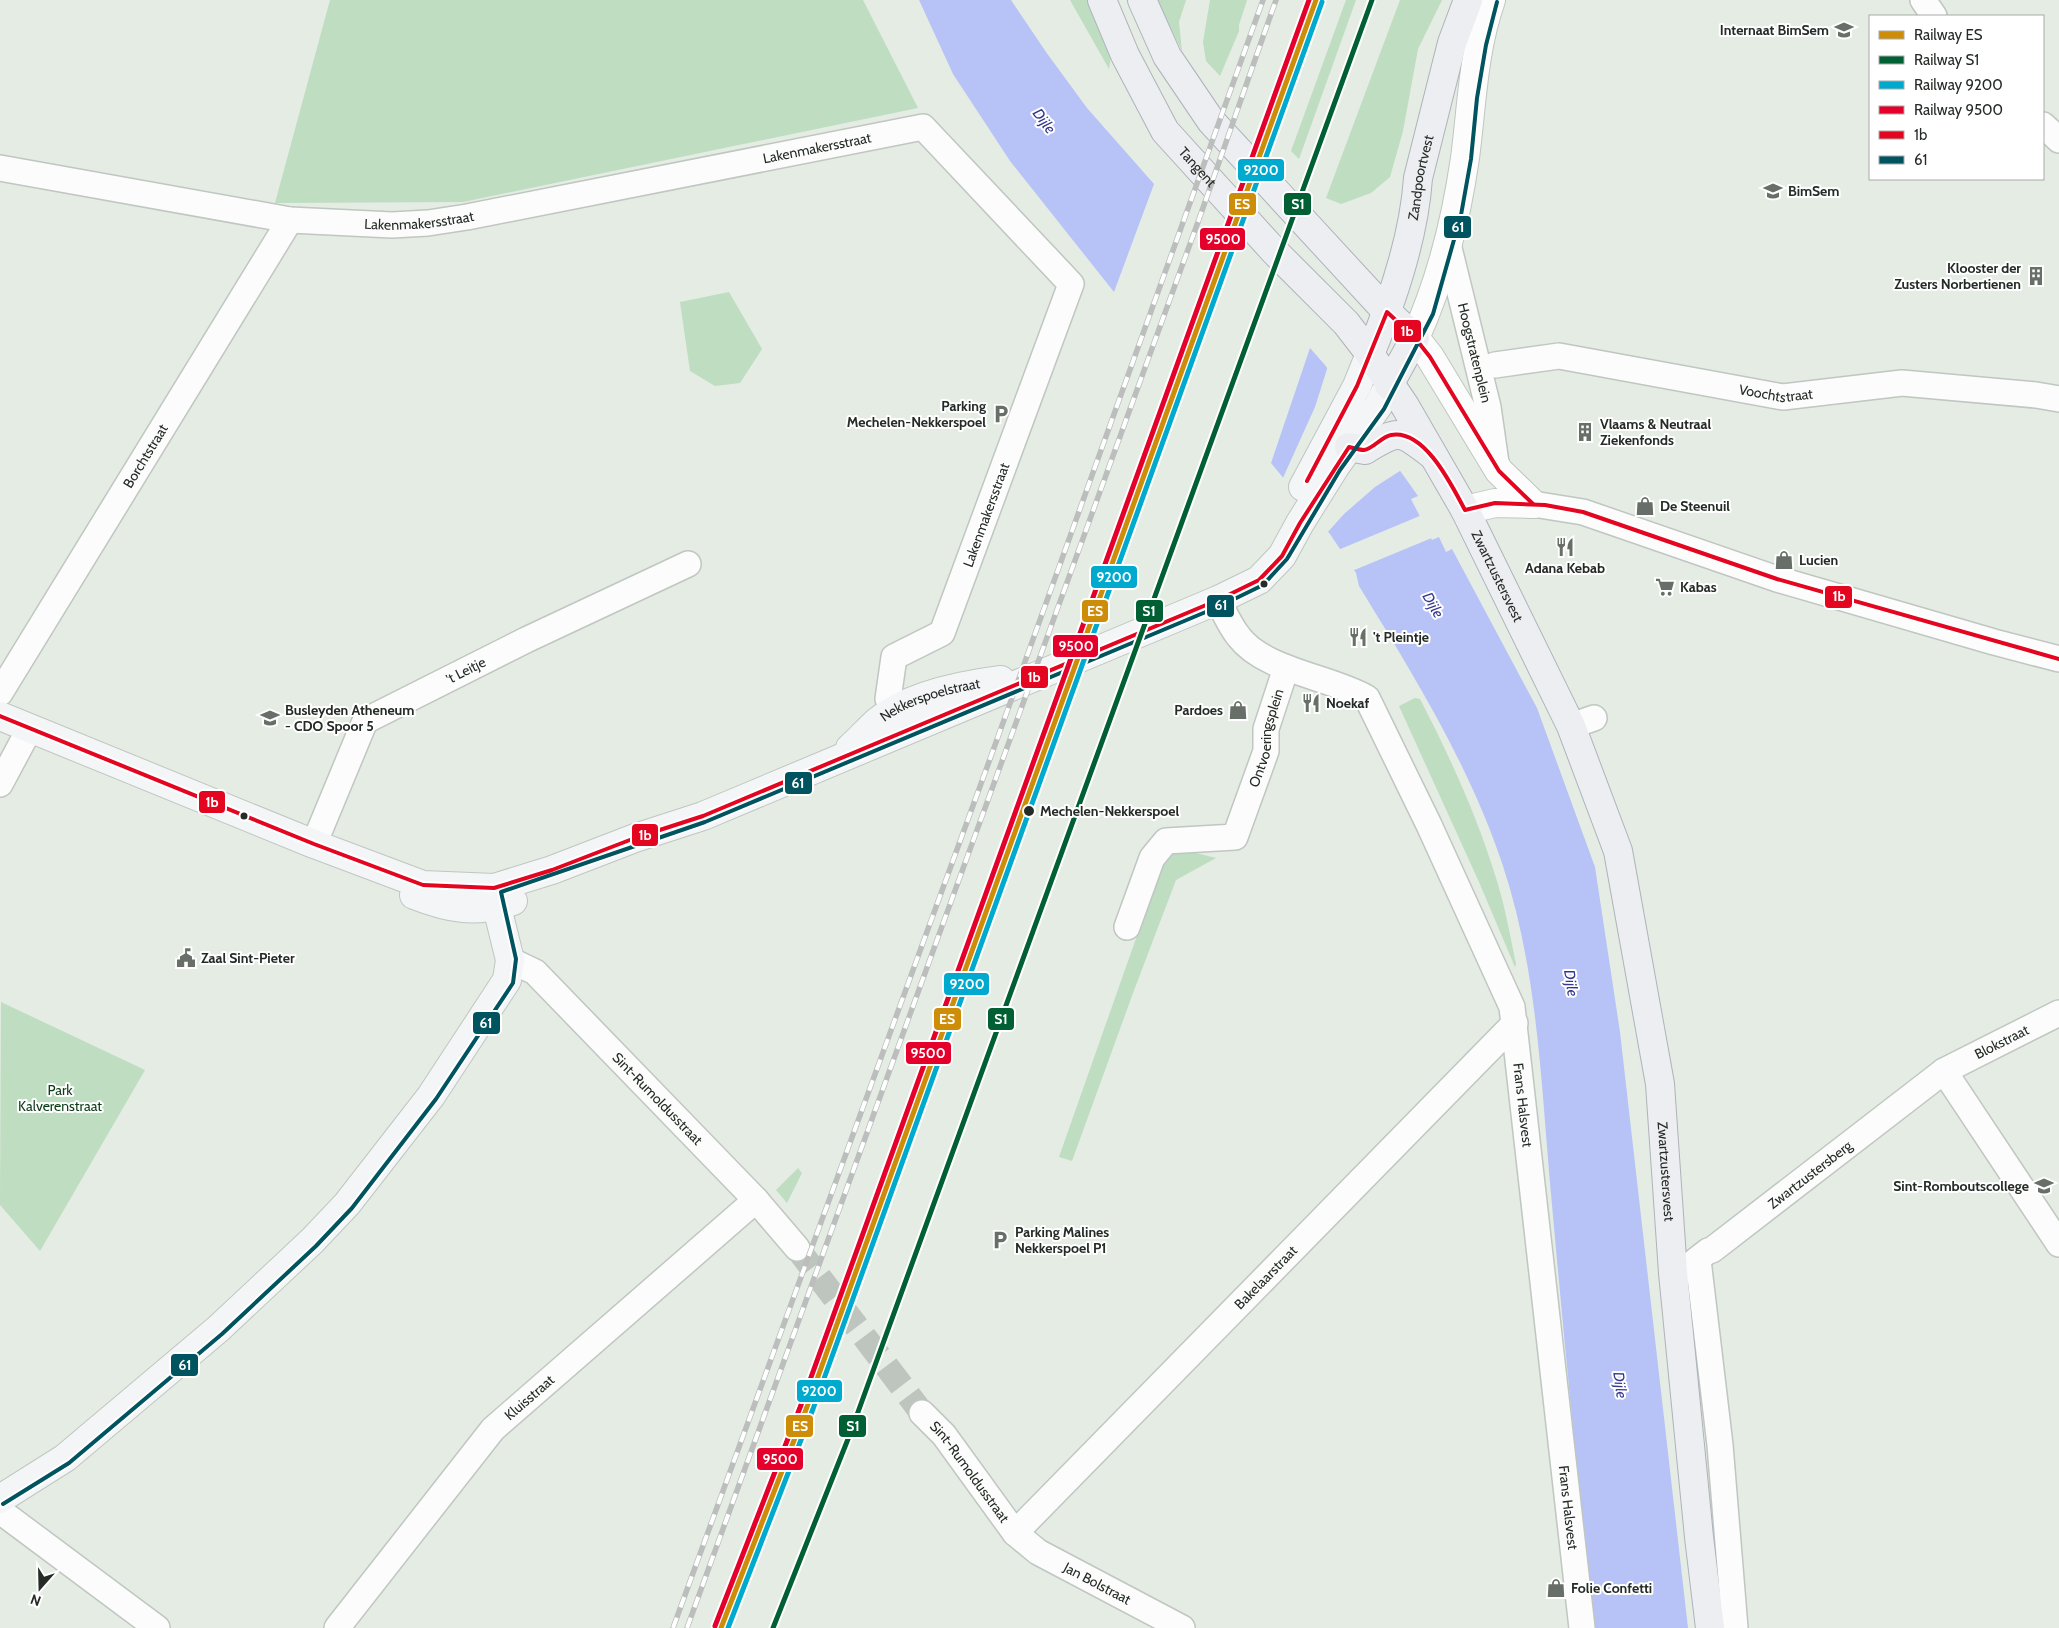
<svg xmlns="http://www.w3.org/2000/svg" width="2059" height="1628" font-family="Cabin,sans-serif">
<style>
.green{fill:#beddc1}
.water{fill:#b7c3f6}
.pier{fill:#e4ece4}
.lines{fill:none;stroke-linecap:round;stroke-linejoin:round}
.minor-tunnel{stroke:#bec5be;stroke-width:25;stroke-dasharray:25 12;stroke-linecap:butt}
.minor-casing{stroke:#c0c6c1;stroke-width:28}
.tertiary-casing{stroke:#c0c6c1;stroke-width:30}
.secondary-casing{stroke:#c0c6c1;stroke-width:30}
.primary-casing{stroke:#aeb3b9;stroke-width:30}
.minor{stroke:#fbfcfb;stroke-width:25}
.tertiary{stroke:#fbfcfb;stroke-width:28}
.secondary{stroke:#f3f5f7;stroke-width:28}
.primary{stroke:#eceef2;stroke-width:28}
.rail-casing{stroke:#bbbebc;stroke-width:5.5}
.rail{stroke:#fff;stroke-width:4;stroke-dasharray:11;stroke-linecap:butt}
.bus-1-casing{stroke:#fff;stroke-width:8}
.bus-2-casing{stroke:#fff;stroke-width:8}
.bus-1{stroke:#e40521;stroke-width:4}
.bus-2{stroke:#005460;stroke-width:4}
.rail-1-casing{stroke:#fff;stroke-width:9}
.rail-2-casing{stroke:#fff;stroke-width:9}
.rail-3-casing{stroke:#fff;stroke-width:9}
.rail-4-casing{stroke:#fff;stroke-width:9}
.rail-1{stroke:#cd8d08;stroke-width:5}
.rail-2{stroke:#005f33;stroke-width:5}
.rail-3{stroke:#00a9ce;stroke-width:5}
.rail-4{stroke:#e4002b;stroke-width:5}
.bus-dot{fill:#252b26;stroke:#fff;stroke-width:2}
.labels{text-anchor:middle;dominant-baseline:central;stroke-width:4;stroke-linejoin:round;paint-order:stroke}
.poi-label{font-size:14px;font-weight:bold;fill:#252b26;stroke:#fff;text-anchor:start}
.street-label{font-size:14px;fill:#252b26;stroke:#fff}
.stop-label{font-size:14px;font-weight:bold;fill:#252b26;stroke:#fff;text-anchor:start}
.park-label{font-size:14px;fill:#0a3d17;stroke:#fff}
.water-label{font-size:15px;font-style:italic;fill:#34398e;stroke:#fff}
.line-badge{stroke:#fff;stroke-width:2}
.badge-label{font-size:14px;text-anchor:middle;font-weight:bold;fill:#fff}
</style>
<rect width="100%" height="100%" fill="#e4ece4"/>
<g class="green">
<path d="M330,0H863L918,108L463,202L275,203Z"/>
<path d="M1070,0H1089L1111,57L1109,69Z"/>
<path d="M1157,0H1186L1179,22L1182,51Z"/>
<path d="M1210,0H1247L1239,25V31L1220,76L1206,61L1203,42Z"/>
<path d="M1346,0H1356L1299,159L1291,151Z"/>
<path d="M1400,0H1442L1418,49L1403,131L1390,177L1371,193L1341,204L1326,198Z"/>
<path d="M729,292L762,349L740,383L715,386L690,371L680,302Z"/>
<path d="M1415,698L1420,699C1450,757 1477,816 1496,878C1505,906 1510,935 1516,964L1515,967L1479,882L1399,706Z"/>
<path d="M1184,850L1216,858L1176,880L1133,993L1072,1161L1059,1157L1158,876C1165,862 1169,853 1184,850Z"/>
<path d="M1,1002L145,1070L40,1251L0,1205Z"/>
<path d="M798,1168L802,1173L787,1203L776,1190Z"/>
</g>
<g class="water">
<path d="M919,0H1011L1046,52L1087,108L1154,184L1114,292L1010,161L953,74Z"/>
<path d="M1310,348L1325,365L1418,496L1411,499L1432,540L1439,537L1446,552L1452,549L1537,708L1595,867L1620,1032L1688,1628H1594C1578,1484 1564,1339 1551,1194C1541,1084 1538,972 1503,866C1470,766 1414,676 1359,586L1356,573L1330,534L1271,463Z"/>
</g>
<g class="pier">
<path d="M1328,366L1403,469L1375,487L1344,514L1326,534L1282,480L1315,407Z"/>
<path d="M1422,515L1433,537L1439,535L1352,571L1338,550Z"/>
</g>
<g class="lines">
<path class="minor-tunnel" d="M797,1248L922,1413"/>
<g class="minor-casing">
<g id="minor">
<path d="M1923,0L1934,16"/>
<path d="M2043,125L2059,140"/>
<path id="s1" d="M0,168L290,220L392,225L428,223L467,217L923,127L1071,284L942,633L894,657L888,699L901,730"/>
<path id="s2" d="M1448,244L1488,407L1496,463"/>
<path id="s3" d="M1495,365L1559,356L1783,397L1902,383L2036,395L2059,399"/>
<path d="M1533,504L1583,512L1777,579L1994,642L2059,659"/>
<path id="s4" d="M1218,600C1224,612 1230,626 1239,637C1265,671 1331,677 1367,698L1429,825L1512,1007L1582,1628"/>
<path id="s5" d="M0,693L290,220"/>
<path d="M1571,726L1594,718"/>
<path d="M0,784L30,728"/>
<path id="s6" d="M314,844L365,721L526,640L688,564"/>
<path id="s7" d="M1127,927L1152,858L1166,841L1235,837L1266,751V729L1286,668"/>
<path id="s8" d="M510,960L535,972L756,1200L797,1248"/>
<path d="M1944,1071L2059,1244"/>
<path d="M1698,1260L1720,1445L1735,1628"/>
<path id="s9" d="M1673,1273L1681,1272L1708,1251L1712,1250L1944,1071L2059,1013"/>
<path id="s10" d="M922,1413L944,1435L1015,1533L1038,1552L1182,1628"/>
<path d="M0,1511L157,1628"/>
<path id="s11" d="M1015,1533L1515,1023"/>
<path id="s12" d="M337,1628L493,1429L756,1200"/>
</g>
</g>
<g class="tertiary-casing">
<g id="tertiary">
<path d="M1491,0C1473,51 1472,105 1465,158C1456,220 1441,281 1415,338L1430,357L1499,471L1533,504"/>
<path d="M1465,510L1495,503L1533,504"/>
</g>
</g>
<g class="secondary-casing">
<g id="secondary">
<path d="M1303,487L1357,386L1370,354"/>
<path d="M0,716L314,844L423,885L494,888L552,870L635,838L703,816L1218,600L1259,580L1282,556L1300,523L1335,467L1378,406L1389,385"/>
<path id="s13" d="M850,748C860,739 868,730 878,721C909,695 962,685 1001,680"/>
<path d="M414,895C450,909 476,914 513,901"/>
<path d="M0,1499L65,1458L218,1329L312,1241L347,1204L431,1096L507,980L510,960L497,907L494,888"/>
</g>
</g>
<g class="primary-casing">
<g id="primary">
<path id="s14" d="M1102,0L1125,55L1165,131L1275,252L1346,323L1370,354L1405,406L1465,510L1571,726L1618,851L1660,1084L1673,1273L1699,1537L1710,1628"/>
<path d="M1142,0L1167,56L1211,121L1387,312L1415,338L1389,385"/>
<path id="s15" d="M1370,354C1393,299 1414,238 1418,178L1452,43L1468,0"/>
<path d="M1349,447L1365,450C1399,429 1400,430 1431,454"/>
</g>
</g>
<use href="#minor" class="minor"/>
<use href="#tertiary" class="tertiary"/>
<use href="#secondary" class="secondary"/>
<use href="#primary" class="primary"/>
<g class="rail-casing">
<g id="rail">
<path d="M673,1628L986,770L1263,0"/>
<path d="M687,1628L1198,222L1276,0"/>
</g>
</g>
<use href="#rail" class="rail"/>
<g class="bus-1-casing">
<g id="bus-1">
<path d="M1307,481L1357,386L1387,312L1415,338L1430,357L1499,471L1533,504"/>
<path d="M0,716L314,844L423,885L494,888L552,870L635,838L703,816L1218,600L1259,580L1282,556L1300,523L1349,447C1353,448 1360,450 1364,450C1373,449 1381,437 1391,435C1425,429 1452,486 1465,510L1495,503L1545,505L1583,512L1777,579L2059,659"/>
</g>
</g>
<g class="bus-2-casing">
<path id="bus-2" d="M3,1504L69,1463L222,1334L316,1246L352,1208L436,1099L513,983L516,959L501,892L705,822L1220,606L1263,585L1287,559L1340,470L1384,409L1433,314L1461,215L1471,159L1477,98L1486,45L1497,2"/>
</g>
<use href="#bus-1" class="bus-1"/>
<use href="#bus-2" class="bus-2"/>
<g class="rail-1-casing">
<path id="rail-1" d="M721,1628L807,1407L1316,0"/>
</g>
<g class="rail-2-casing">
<path id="rail-2" d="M773,1628L850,1434L1372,0"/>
</g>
<g class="rail-3-casing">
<path id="rail-3" d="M728,1628L813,1409L1322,2"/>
</g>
<g class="rail-4-casing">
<path id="rail-4" d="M715,1626L801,1405L1309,0"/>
</g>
<use href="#rail-1" class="rail-1"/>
<use href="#rail-2" class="rail-2"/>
<use href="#rail-3" class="rail-3"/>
<use href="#rail-4" class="rail-4"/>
</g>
<defs>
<g id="school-bare" transform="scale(1.5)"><path d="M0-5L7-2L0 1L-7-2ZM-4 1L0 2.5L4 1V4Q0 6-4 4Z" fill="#686f68" stroke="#fff" stroke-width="2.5" paint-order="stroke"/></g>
<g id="building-bare" transform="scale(1.5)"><path d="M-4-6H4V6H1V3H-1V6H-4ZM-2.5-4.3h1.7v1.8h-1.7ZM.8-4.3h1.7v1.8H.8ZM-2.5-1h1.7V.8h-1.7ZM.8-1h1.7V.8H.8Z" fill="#686f68" stroke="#fff" stroke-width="2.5" paint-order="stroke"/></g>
<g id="parking-bare" transform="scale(1.5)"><path d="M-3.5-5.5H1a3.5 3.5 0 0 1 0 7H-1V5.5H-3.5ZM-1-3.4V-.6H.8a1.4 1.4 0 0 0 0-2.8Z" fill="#686f68" stroke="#fff" stroke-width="2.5" paint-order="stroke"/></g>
<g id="shop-bare" transform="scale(1.5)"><path d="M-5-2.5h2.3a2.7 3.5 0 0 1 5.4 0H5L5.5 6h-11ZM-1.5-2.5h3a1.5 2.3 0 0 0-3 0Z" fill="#686f68" stroke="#fff" stroke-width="2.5" paint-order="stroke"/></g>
<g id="restaurant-bare" transform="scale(1.5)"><path d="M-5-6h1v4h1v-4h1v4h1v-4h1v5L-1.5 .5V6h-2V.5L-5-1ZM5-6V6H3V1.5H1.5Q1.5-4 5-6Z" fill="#686f68" stroke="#fff" stroke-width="2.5" paint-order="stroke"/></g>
<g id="supermarket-bare" transform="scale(1.5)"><path d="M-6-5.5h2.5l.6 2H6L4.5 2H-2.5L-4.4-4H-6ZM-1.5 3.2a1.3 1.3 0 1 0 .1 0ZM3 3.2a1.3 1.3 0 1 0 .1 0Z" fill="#686f68" stroke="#fff" stroke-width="2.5" paint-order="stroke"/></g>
<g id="civic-bare" transform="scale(1.5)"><path d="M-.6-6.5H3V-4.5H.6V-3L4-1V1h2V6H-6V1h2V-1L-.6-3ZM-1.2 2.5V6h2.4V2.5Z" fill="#686f68" stroke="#fff" stroke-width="2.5" paint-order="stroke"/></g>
</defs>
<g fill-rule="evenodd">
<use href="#school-bare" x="1844" y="30"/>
<use href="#school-bare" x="1773" y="191"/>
<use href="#building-bare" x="2036" y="276"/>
<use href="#parking-bare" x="1001" y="414"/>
<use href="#building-bare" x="1585" y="432"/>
<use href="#shop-bare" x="1645" y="506"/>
<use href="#restaurant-bare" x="1565" y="547"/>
<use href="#shop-bare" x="1784" y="560"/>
<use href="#supermarket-bare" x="1665" y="587"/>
<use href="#restaurant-bare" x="1358" y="637"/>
<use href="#restaurant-bare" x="1311" y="703"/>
<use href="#shop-bare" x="1238" y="710"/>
<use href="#school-bare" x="270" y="718"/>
<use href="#civic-bare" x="186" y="958"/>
<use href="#school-bare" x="2044" y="1186"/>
<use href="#parking-bare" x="1000" y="1240"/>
<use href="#shop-bare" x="1556" y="1588"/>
</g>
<g class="bus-dot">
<circle cx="1264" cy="584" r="4.5"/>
<circle cx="1029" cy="811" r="6"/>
<circle cx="244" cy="816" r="4.5"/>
</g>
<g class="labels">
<g class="poi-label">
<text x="1829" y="30" text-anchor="end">Internaat BimSem</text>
<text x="1788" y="191">BimSem</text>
<text x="2021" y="268" text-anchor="end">Klooster der<tspan x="2021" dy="16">Zusters Norbertienen</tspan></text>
<text x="986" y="406" text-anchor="end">Parking<tspan x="986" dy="16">Mechelen-Nekkerspoel</tspan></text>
<text x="1600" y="424">Vlaams &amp; Neutraal<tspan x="1600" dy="16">Ziekenfonds</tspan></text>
<text x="1660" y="506">De Steenuil</text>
<text x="1799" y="560">Lucien</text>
<text x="1565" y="568" text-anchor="middle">Adana Kebab</text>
<text x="1680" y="587">Kabas</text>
<text x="1373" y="637">'t Pleintje</text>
<text x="1326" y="703">Noekaf</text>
<text x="285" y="710">Busleyden Atheneum<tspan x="285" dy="16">- CDO Spoor 5</tspan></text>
<text x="1223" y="710" text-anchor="end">Pardoes</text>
<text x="201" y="958">Zaal Sint-Pieter</text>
<text x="2029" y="1186" text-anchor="end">Sint-Romboutscollege</text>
<text x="1015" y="1232">Parking Malines<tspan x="1015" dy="16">Nekkerspoel P1</tspan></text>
<text x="1571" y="1588">Folie Confetti</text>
</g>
<g class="street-label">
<text stroke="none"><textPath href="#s1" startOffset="829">Lakenmakersstraat</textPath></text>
<text stroke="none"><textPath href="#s14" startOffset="194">Tangent</textPath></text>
<text stroke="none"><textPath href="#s15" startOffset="184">Zandpoortvest</textPath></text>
<text stroke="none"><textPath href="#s1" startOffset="424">Lakenmakersstraat</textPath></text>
<text stroke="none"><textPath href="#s2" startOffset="112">Hoogstratenplein</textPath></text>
<text stroke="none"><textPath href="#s3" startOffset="285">Voochtstraat</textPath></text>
<text stroke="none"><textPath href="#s5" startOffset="278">Borchtstraat</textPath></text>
<text transform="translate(986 515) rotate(-70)">Lakenmakersstraat</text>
<text stroke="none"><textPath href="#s14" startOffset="705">Zwartzustersvest</textPath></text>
<text stroke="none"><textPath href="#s6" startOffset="246">'t Leitje</textPath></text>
<text stroke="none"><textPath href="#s13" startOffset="96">Nekkerspoelstraat</textPath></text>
<text stroke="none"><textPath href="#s7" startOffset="269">Ontvoeringsplein</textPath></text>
<text stroke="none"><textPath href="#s9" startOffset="404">Blokstraat</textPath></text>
<text stroke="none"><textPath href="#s8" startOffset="204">Sint-Rumoldusstraat</textPath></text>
<text stroke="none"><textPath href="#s4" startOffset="626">Frans Halsvest</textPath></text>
<text stroke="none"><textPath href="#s14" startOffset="1330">Zwartzustersvest</textPath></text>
<text stroke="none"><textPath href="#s9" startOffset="170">Zwartzustersberg</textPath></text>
<text stroke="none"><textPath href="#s11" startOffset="358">Bakelaarstraat</textPath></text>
<text stroke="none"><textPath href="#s12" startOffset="301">Kluisstraat</textPath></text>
<text stroke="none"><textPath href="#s10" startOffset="76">Sint-Rumoldusstraat</textPath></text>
<text stroke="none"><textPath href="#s4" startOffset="1031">Frans Halsvest</textPath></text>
<text stroke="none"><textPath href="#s10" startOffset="249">Jan Bolstraat</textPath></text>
</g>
<g class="stop-label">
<text x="1040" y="811">Mechelen-Nekkerspoel</text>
</g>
<g class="park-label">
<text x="60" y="1090">Park<tspan x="60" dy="16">Kalverenstraat</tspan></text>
</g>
<g class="water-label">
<text transform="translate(1044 121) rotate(53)">Dijle</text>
<text transform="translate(1433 605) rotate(60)">Dijle</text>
<text transform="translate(1571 983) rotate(81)">Dijle</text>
<text transform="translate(1620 1385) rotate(82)">Dijle</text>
</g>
</g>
<g class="line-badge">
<rect x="1237" y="158" width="48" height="24" rx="5" fill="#00a9ce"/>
<rect x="1228" y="192" width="29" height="24" rx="5" fill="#cd8d08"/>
<rect x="1283" y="192" width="29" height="24" rx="5" fill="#005f33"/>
<rect x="1443" y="215" width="29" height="24" rx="5" fill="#005460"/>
<rect x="1199" y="227" width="47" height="24" rx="5" fill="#e4002b"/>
<rect x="1393" y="319" width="29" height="24" rx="5" fill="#e40521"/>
<rect x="1090" y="565" width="48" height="24" rx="5" fill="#00a9ce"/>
<rect x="1824" y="585" width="29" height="24" rx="5" fill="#e40521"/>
<rect x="1206" y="594" width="29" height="24" rx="5" fill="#005460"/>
<rect x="1081" y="599" width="28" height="24" rx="5" fill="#cd8d08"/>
<rect x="1135" y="599" width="29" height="24" rx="5" fill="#005f33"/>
<rect x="1052" y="634" width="47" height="24" rx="5" fill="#e4002b"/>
<rect x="1020" y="665" width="29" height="24" rx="5" fill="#e40521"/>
<rect x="784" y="771" width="29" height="24" rx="5" fill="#005460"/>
<rect x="198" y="790" width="28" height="24" rx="5" fill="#e40521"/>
<rect x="631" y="823" width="28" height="24" rx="5" fill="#e40521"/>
<rect x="943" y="972" width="47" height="24" rx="5" fill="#00a9ce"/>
<rect x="933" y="1007" width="29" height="24" rx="5" fill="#cd8d08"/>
<rect x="987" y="1007" width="28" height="24" rx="5" fill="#005f33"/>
<rect x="472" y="1011" width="29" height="24" rx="5" fill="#005460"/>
<rect x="905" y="1041" width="47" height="24" rx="5" fill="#e4002b"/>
<rect x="170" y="1353" width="29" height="24" rx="5" fill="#005460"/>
<rect x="796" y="1379" width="47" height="24" rx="5" fill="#00a9ce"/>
<rect x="785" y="1414" width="29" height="24" rx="5" fill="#cd8d08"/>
<rect x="838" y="1414" width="29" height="24" rx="5" fill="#005f33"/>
<rect x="756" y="1447" width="48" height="24" rx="5" fill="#e4002b"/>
</g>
<g class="badge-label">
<text x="1261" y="175">9200</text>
<text x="1242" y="209">ES</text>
<text x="1298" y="209">S1</text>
<text x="1458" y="232">61</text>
<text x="1223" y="244">9500</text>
<text x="1407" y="336">1b</text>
<text x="1114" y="582">9200</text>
<text x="1839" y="601">1b</text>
<text x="1221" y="610">61</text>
<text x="1095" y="616">ES</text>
<text x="1149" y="616">S1</text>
<text x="1076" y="651">9500</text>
<text x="1034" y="682">1b</text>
<text x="798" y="788">61</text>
<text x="212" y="807">1b</text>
<text x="645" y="840">1b</text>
<text x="967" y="989">9200</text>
<text x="947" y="1024">ES</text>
<text x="1001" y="1024">S1</text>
<text x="486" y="1028">61</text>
<text x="928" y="1058">9500</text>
<text x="185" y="1370">61</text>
<text x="819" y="1396">9200</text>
<text x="800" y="1431">ES</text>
<text x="853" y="1431">S1</text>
<text x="780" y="1464">9500</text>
</g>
<rect x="1869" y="15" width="175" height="165" fill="#ffffff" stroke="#a8aaa8"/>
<rect x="1879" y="31" width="25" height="8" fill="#cd8d08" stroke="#a8aaa8"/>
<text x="1914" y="40" font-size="15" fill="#252b26">Railway ES</text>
<rect x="1879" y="56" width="25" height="8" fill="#005f33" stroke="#a8aaa8"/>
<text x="1914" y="65" font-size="15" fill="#252b26">Railway S1</text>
<rect x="1879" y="81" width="25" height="8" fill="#00a9ce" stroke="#a8aaa8"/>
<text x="1914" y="90" font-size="15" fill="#252b26">Railway 9200</text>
<rect x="1879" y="106" width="25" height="8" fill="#e4002b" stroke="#a8aaa8"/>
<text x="1914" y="115" font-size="15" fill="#252b26">Railway 9500</text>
<rect x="1879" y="131" width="25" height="8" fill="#e40521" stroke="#a8aaa8"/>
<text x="1914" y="140" font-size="15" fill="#252b26">1b</text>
<rect x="1879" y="156" width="25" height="8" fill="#005460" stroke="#a8aaa8"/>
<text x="1914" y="165" font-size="15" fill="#252b26">61</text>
<g transform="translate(40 1588) rotate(200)" stroke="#ffffff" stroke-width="4" paint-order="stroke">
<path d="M0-4L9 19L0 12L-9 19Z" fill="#252b26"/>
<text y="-8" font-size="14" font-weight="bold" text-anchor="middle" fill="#252b26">N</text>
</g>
</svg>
